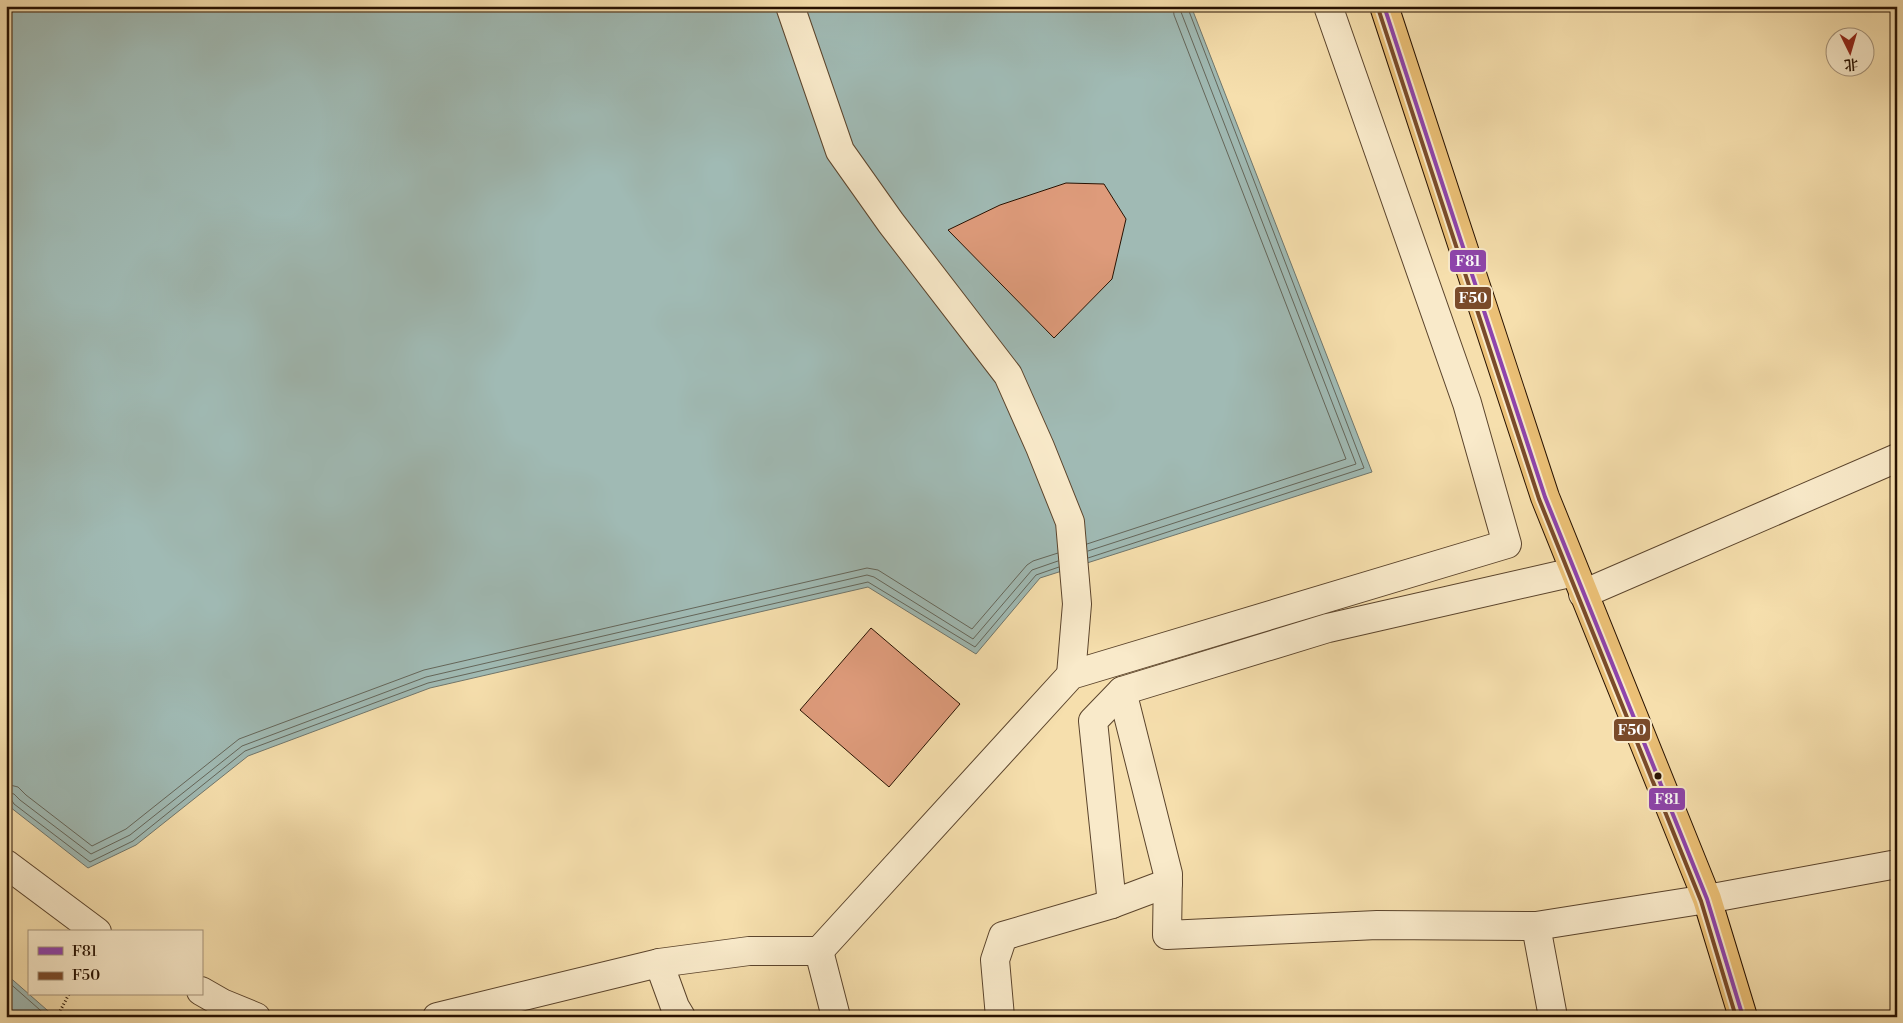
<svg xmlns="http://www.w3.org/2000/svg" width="1903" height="1023" font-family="'Libre Bodoni','Noto Serif SC',serif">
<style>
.water{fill:#a0bab4;stroke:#70766c}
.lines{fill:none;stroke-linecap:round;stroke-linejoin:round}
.shore{stroke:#64665a;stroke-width:1}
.building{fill:#de9b7b;stroke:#271101}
.minor-casing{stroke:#5b442c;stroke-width:30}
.major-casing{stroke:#271101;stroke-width:30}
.path{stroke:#271101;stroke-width:3;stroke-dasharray:1 2.5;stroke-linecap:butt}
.minor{stroke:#f9eaca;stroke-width:28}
.major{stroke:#ebc076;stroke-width:28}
.bus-1-casing{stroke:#f9eaca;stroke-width:8}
.bus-2-casing{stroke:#f9eaca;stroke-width:8}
.bus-1{stroke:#8e44ad;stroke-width:4}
.bus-2{stroke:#7a4b2a;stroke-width:4}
.bus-dot{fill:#271101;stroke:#f9eaca;stroke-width:2}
.line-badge{stroke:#f9eaca;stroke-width:2}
.badge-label{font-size:14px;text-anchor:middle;font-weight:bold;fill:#fff}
</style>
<rect width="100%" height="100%" fill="#f6dfad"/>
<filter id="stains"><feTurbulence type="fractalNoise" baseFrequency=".004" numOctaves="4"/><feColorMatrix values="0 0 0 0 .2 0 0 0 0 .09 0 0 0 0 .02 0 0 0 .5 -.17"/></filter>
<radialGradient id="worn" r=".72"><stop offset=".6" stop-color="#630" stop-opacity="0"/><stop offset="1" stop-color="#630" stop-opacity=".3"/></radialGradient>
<g class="water">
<path d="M6,6H1191L1372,472L1040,578L976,654L868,587L430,688L248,756L136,845L88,868L10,807L6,797Z"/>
<path d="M6,974L55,1017H6Z"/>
</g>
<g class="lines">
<g class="shore">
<path d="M1087,544L1346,459L1174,15L1173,6"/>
<path d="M1088,551L1356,464L1181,12L1180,6"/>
<path d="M1088,558L1364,468L1187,6"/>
<path d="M6,784L18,787L26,795L92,846L126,829L239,739L424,670L867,568L878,570L972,629L1027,565L1033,561L1058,553"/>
<path d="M6,792L14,794L20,800L91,854L130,835L242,746L426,677L867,575L874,577L973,639L1032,570L1058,561"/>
<path d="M6,798L11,799L14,804L90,862L133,841L245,751L428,683L868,582L975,647L1036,575L1059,567"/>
<path d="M6,980L48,1017"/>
</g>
</g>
<g class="building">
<path d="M1066,183L1104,184L1126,219L1112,279L1054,338L948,230L1000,205Z"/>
<path d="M871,628L960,704L889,787L800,710Z"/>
</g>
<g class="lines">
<g class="minor-casing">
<g id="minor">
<path d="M790,6L840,151L891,223L1008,375L1040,447L1070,522L1077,604L1071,675"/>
<path d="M1583,594L1897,458"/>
<path d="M1122,691L1168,874L1167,935L1377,925L1536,926L1707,899L1897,864"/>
<path d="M6,864L97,932"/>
<path d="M1112,904L1093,721L1122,691L1328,628L1574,572"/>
<path d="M1536,926L1553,1017"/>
<path d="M819,951L836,1017"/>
<path d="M659,963L675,1007L681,1017"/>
<path d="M201,991L222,1003L256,1017"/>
<path d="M437,1017L659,963L749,951H819L1071,675L1507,544L1467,403L1328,6"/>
<path d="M1000,1017L995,960L1003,936L1112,904L1168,883"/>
</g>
</g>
<g class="major-casing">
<path id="major" d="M1384,6L1545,497L1707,899L1743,1017"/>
</g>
<path class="path" d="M57,1017L69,994"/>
<use href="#minor" class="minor"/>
<use href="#major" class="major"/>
<g class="bus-1-casing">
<path id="bus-1" d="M1384,6L1545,497L1707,899L1743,1017"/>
</g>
<g class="bus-2-casing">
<path id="bus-2" d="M1378,8L1539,499L1701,901L1736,1017"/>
</g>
<use href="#bus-1" class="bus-1"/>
<use href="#bus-2" class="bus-2"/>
</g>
<circle class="bus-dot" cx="1658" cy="776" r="4.5"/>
<g class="line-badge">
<rect x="1449" y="249" width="38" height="24" rx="5" fill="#8e44ad"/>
<rect x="1454" y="286" width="38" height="24" rx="5" fill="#7a4b2a"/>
<rect x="1613" y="718" width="38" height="24" rx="5" fill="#7a4b2a"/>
<rect x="1648" y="787" width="38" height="24" rx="5" fill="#8e44ad"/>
</g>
<g class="badge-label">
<text x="1468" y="266">F81</text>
<text x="1473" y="303">F50</text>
<text x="1632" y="735">F50</text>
<text x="1667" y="804">F81</text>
</g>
<rect width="1903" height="1023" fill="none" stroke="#f6dfad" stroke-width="25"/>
<rect x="8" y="8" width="1888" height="1008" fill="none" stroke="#271101" stroke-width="2.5"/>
<rect x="12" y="12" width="1878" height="998" fill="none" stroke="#271101"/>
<rect x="28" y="930" width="175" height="65" fill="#f9eaca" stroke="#a5937a"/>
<rect x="38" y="947" width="25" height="8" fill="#8e44ad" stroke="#a5937a"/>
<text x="72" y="956" font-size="15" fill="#271101">F81</text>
<rect x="38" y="972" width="25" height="8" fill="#7a4b2a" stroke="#a5937a"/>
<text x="72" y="980" font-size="15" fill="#271101">F50</text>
<g transform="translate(1850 52) rotate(175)"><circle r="24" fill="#f9eaca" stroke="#a5937a"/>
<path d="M0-4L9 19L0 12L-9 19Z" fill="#8f2418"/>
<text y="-8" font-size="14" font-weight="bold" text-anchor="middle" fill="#271101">北</text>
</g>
<rect width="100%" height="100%" filter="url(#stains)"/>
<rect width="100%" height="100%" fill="url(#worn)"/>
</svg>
